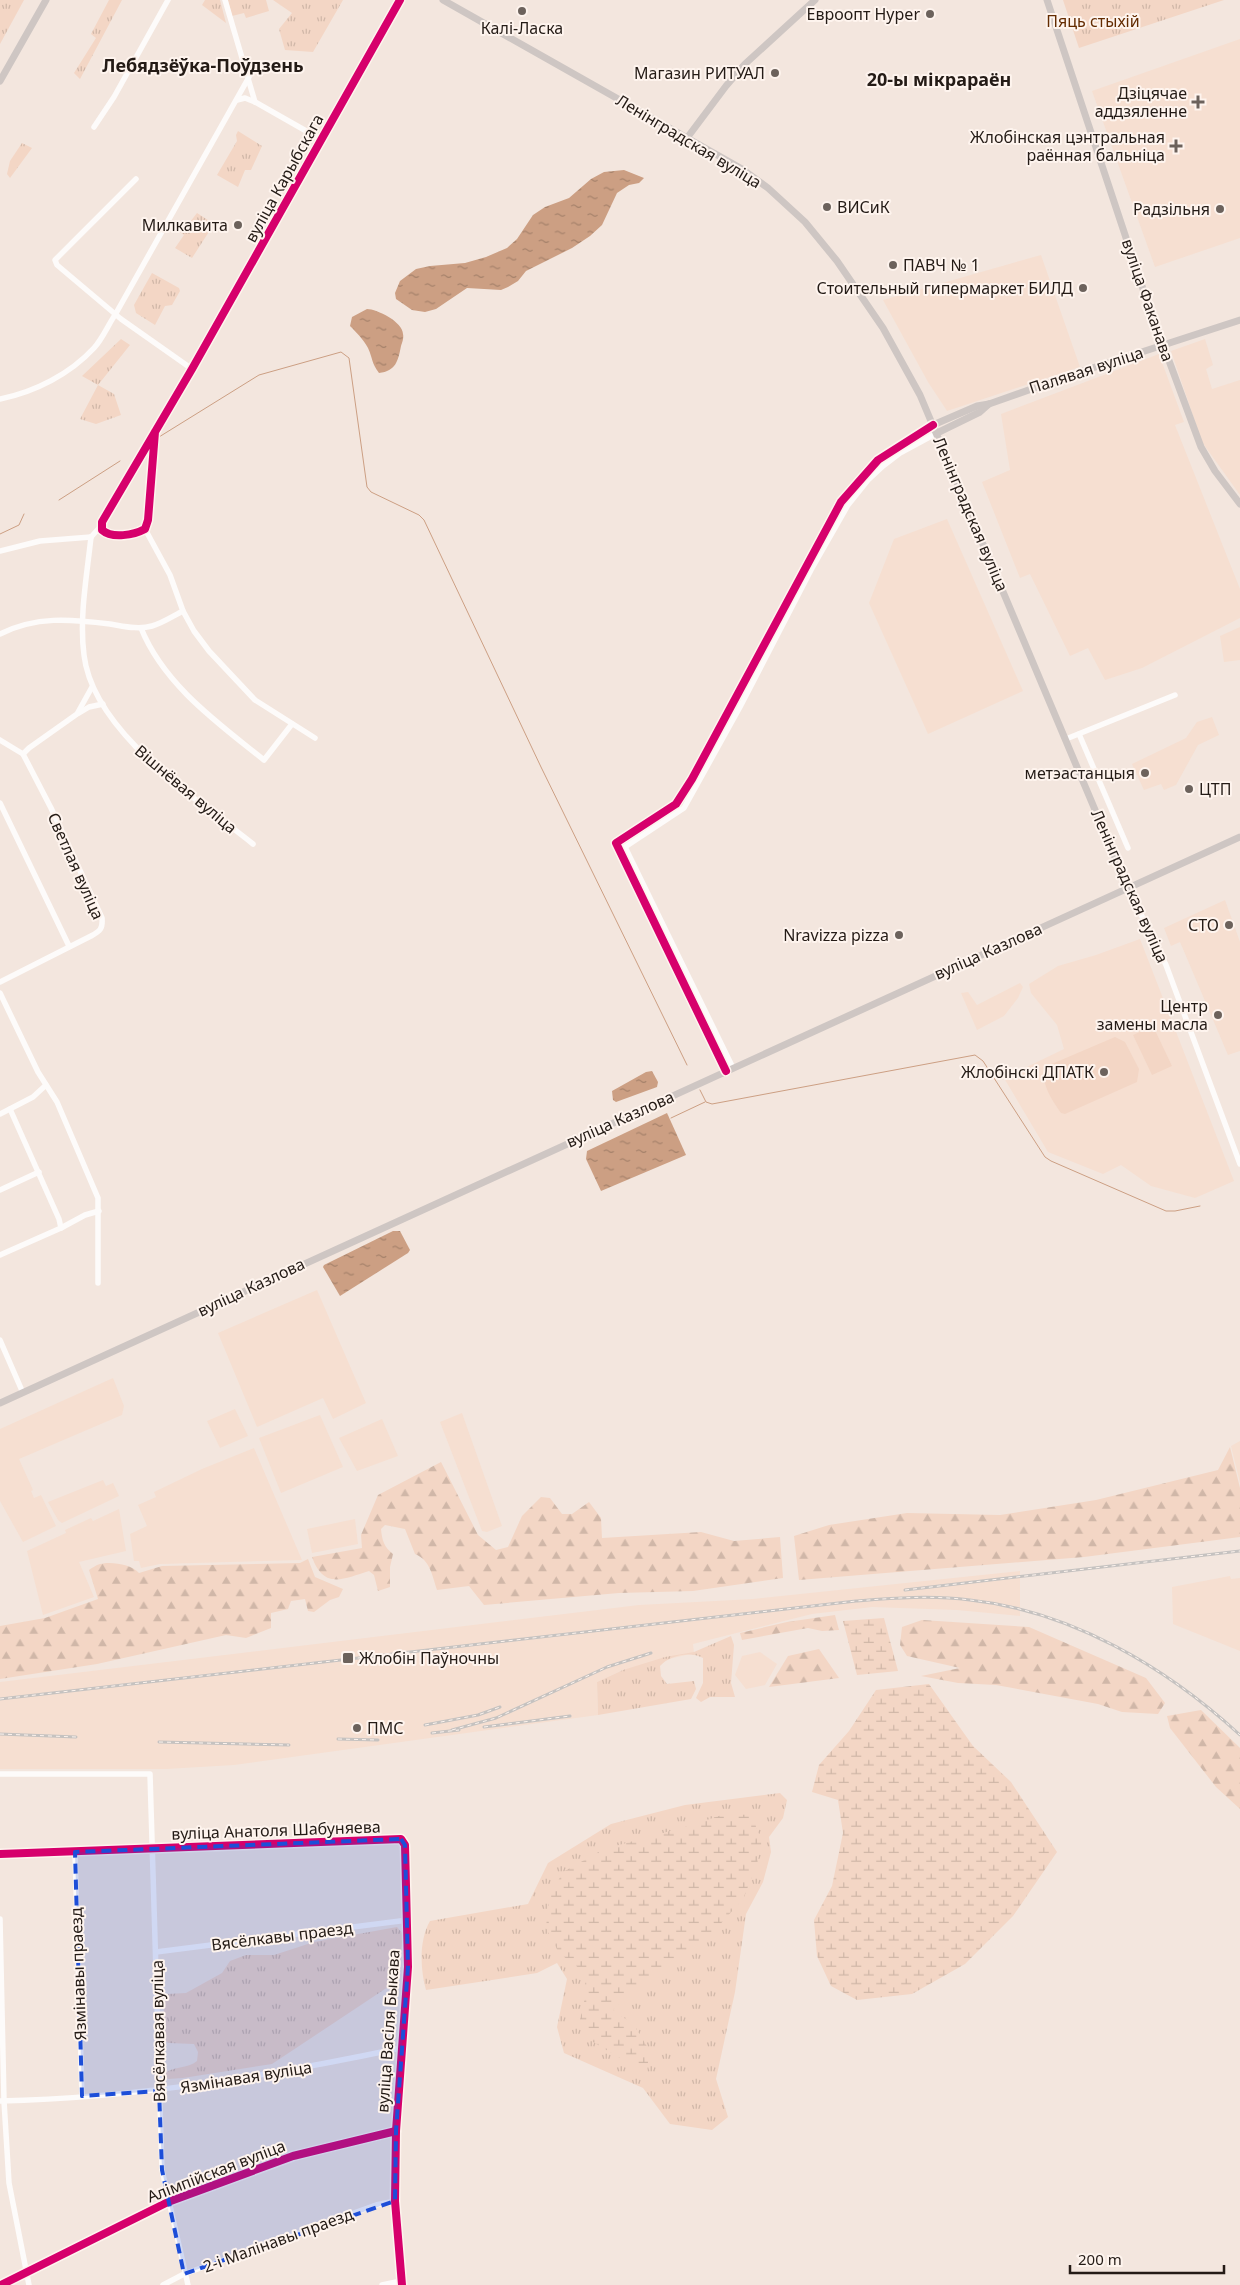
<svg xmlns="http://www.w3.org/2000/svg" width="1240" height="2285" font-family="'Noto Sans',sans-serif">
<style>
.built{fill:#f6dfd1}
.grass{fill:url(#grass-tufts)}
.forest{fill:url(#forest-firs)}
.wetland{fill:url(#wetland-marsh)}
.pitch{fill:#f3d6c5}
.water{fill:url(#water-ripples)}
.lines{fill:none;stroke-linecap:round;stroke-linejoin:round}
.stream{stroke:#cc9f83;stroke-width:1}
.minor{stroke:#fdfbfa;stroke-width:5.5}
.major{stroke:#cec6c3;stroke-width:7}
.rail-casing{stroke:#c5c2c0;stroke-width:3}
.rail{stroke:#fef4ee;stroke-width:1;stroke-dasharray:4;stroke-linecap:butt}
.cycleway-casing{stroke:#fef4ee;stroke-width:11}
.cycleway{stroke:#d6006c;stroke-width:8}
.marked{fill:#1d4ed8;fill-opacity:0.2;stroke:#1d4ed8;stroke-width:4;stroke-dasharray:10 6;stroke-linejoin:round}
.poi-dot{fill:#6c625c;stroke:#fef4ee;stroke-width:2}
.labels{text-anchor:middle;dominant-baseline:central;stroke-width:4;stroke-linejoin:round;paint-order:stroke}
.poi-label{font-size:16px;fill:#241b16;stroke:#fef4ee;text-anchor:end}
.park-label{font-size:16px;fill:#632b00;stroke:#fef4ee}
.street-label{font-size:16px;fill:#241b16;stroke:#fef4ee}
.neighbourhood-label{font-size:18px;font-weight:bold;fill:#241b16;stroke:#fef4ee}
</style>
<defs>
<pattern id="grass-tufts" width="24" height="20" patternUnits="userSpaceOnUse" patternTransform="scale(1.25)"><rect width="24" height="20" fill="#f3d6c5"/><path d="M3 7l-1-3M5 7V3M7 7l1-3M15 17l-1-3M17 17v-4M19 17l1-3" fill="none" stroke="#d0b7a8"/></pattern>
<pattern id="forest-firs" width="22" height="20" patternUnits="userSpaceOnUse" patternTransform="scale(1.25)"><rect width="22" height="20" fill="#f3d6c5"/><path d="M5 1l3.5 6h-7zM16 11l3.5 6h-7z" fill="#d0b7a8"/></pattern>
<pattern id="wetland-marsh" width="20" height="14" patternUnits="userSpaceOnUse" patternTransform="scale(1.25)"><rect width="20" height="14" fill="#f3d6c5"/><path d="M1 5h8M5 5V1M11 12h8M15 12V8" fill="none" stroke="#d0b7a8"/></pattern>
<pattern id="water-ripples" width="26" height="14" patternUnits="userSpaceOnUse" patternTransform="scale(1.25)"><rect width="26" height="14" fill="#cc9f83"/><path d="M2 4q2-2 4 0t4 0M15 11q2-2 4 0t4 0" fill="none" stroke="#a5816a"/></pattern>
</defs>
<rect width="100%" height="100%" fill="#f3e6de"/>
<g class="built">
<path d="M1240,39V238L1155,267L1092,91Z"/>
<path d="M1041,255L1080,367L947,411L928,382L883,300Z"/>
<path d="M1205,339L1213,365L1206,369L1212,389L1240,380V495L1202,442L1171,351Z"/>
<path d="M1159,354L1184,422L1175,425L1240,589V618L1142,668L1105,680L1088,648L1070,656L1030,574L1020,578L982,482L1010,470L1001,414Z"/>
<path d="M947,519L1023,691L928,734L869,603L894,539Z"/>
<path d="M1240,627V660L1224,662L1220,636Z"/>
<path d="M1212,717L1219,735L1198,745L1176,785L1164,790L1161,784L1144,790L1132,764L1186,738L1197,722Z"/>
<path d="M1225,900L1240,942V1051L1228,1055L1180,942L1171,946L1164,928Z"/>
<path d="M1140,939L1234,1181L1195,1198L1151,1186L1121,1165L1103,1174L1048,1152L1004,1078L1064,1049L1057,1025L1031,993L1029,984L1058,966L1096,955Z"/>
<path d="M1020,983L1023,987L1018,998L1004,1016L977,1030L961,993L968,992L977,1005Z"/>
<path d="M317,1290L366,1403L333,1419L323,1398L257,1427L218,1333Z"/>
<path d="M113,1378L124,1406L122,1415L19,1459L33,1490L31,1491L34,1498L41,1495L56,1526L23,1542L0,1501V1429Z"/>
<path d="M235,1409L248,1436L220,1448L207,1421Z"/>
<path d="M462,1413L502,1526L487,1532L482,1531L440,1422Z"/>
<path d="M320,1415L343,1467L281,1493L259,1438Z"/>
<path d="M382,1419L398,1456L357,1471L339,1438Z"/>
<path d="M1240,1441V1483L1231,1446Z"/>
<path d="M254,1448L302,1560L160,1564L141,1568L139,1561H134L130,1534L147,1526L138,1505L156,1497L154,1492L202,1469Z"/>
<path d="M103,1480L106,1486L113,1483L119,1496L62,1523L58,1520L48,1502Z"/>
<path d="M119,1509L126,1551L79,1562L94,1597L43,1615L27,1551L66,1533L65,1530L91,1518L93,1521Z"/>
<path d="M355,1519L358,1544L312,1553L307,1529Z"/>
<path d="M1020,1571V1616L957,1610L872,1607L812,1614L693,1644L694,1653L623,1670L597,1682L598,1715L234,1765L166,1769H0V1682L639,1605L753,1599Z"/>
<path d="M1230,1576L1231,1579L1240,1578V1651L1173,1624L1172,1587Z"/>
<path d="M760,1652L777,1664L765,1685L746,1689L735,1675L742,1656Z"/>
</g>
<g class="grass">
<path d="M0,0H24L0,44Z"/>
<path d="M109,0H122L80,79L74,73L96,38L91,34Z"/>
<path d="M205,0H220L226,23L202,5Z"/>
<path d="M228,0H266L269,11L246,18L244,13L232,16Z"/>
<path d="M273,0H343L313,52L285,50L279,29L292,13Z"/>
<path d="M1063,0H1224L1079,48Z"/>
<path d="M238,131L262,146L251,170H245L238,187L217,175L237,141L236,135Z"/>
<path d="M22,143L32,148L10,178L7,174L10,161Z"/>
<path d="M197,213L214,224L192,258L175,248L184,235L180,232L186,221L190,222Z"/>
<path d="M152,273L179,288L180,291L172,305L165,306L155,325L136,313L134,305Z"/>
<path d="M121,339L130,345L98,385L114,394L121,415L96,424L80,419L98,385L82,376Z"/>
<path d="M731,1636L734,1645L731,1683L735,1697H710L701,1702L696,1698L703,1683V1658C690,1651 670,1655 660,1666L661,1676L667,1684L694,1681L696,1689L691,1699L598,1715L597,1682L623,1670L665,1657L694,1652Z"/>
<path d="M780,1793L787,1800L783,1818L769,1837L771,1852L763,1882L746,1914L735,1992L716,2079L728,2117L712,2130L670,2124L643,2088L564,2053L557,2027L567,1979L557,1963L537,1973L426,1990C420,1969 419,1940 430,1921L528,1904L548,1863L611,1824L685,1805Z"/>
<path d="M397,1927L403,1934L399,1966L390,1976L388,1987L272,2064L183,2078L168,2079L164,2074C172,2066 188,2069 197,2061L198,2052L194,2044L169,2043L163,2040L164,2003L167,1994L186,1993L222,1973L230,1961L246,1955H274L314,1942Z"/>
</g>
<g class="forest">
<path d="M1230,1447L1240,1488V1537L1084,1557L799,1580L794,1536L829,1525L907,1513L1000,1515L1096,1500L1218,1470Z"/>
<path d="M441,1462L478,1535L496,1550L508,1547L522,1516L541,1497L550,1498L562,1514H572L589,1502L601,1518L602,1538L701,1532L734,1541L780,1537L783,1578L693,1591L619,1593L484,1605L469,1586L437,1590C432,1575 430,1560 415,1554L405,1529L385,1525L381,1529C382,1540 384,1547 393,1554L390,1567V1587L378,1591L374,1575L369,1571C343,1579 324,1590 312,1557L362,1548L361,1535L378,1495Z"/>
<path d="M308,1559L315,1577L343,1589L339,1597L330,1600L314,1612L308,1611L305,1599L291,1601L288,1609L271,1613V1628L246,1638L226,1635L97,1664L0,1679V1626L45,1618L98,1599L89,1570C92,1568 96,1565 100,1564C110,1561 132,1564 139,1573L162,1566L300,1563Z"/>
<path d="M835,1615L839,1630L822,1631L808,1628L742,1640L740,1633L787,1622Z"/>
<path d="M922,1620L1029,1627L1146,1678L1165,1703L1158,1714L1122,1712L1098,1704L996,1685L958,1683L921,1676L960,1668L907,1656L900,1645L902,1627Z"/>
<path d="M819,1649L839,1678L769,1687L788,1656Z"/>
<path d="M1201,1710L1240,1748V1809L1216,1787L1170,1728L1167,1716Z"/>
</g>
<g class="wetland">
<path d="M884,1618L898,1671L857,1675L843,1621Z"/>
<path d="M929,1684L973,1746L1011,1782L1057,1852L1013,1916L965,1964L912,1994L857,2000L831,1986L817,1956L814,1920L832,1886L843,1833L838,1800L812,1792L819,1765L849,1731L876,1690Z"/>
<path d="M725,1814L751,1815L762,1841L757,1864L743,1899L715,1930L677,1964L633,1988L613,2010L634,2025L649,2050L647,2074L593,2042L579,2024L586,1993L584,1972L559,1953L546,1928L549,1897L563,1872L604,1849L685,1827Z"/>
</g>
<g class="pitch">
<path d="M1153,1026L1172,1066L1152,1075L1133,1035Z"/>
<path d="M1115,1037L1125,1042L1139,1069L1137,1082L1065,1114L1061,1113C1053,1102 1037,1078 1047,1066Z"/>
</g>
<g class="water">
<path d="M624,170L644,178L639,183L629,185L617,193L602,225L590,236L572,248L526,271L518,281L508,287L501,290L467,288L436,309L425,312L412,310L396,299L395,293L400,281L416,269L430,266L465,263L486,257L507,248L517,239L533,215L545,207L569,198L591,179L604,172Z"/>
<path d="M367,309C377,309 403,322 403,334C404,338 402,343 401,346C398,361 396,371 379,373C371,362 373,359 368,348C363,339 357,333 350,326L352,317Z"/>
<path d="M652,1071L658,1082L657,1087L616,1102L613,1100L612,1091L646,1072Z"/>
<path d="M667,1113L686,1155L601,1191L586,1159L587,1151Z"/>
<path d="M393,1231H400L410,1250L408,1253L340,1296L323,1267L324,1265Z"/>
</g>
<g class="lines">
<g class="stream">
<path d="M159,437L259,375L341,352L349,358L367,487L371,492L419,515L424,520L541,767L687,1065"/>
<path d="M59,500L120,461"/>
<path d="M0,534L19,525L24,514"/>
<path d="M700,1090L706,1102L712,1104L975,1055L983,1061L1045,1157L1051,1161L1166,1211H1175L1200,1206"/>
<path d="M671,1118L705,1102"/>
</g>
<g class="minor">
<path d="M225,0L255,102"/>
<path d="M237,100L245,98L255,102L322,140"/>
<path d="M94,127L114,97L168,0"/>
<path d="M136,179L55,260L57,265L121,319L192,369"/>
<path d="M0,399C35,392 70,374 94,348C103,338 108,325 115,315L249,77"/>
<path d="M155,432L148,520L145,529C134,535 112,539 102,530V522L192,369L400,0"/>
<path d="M145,529L170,575L183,611L194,631L209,651L255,700L315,738"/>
<path d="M91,537C87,575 79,617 84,655C93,732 197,799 253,844"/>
<path d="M91,537L101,526"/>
<path d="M0,551L40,541L91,537"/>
<path d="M141,628C164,685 218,723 264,760L292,724"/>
<path d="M0,634C36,616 70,619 110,624C123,626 138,630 152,626C163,623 173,616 183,611"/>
<path d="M79,713L89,707L103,704"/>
<path d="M1079,734L1128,848"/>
<path d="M1066,739L1175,695"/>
<path d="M0,740L23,754L51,808L102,918C103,929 100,931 91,936L0,982"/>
<path d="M23,754L29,748L77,714L92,687"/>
<path d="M0,803L69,946"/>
<path d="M1128,888L1166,965L1240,1164"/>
<path d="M0,993L38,1072L57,1102L98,1198V1283"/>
<path d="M733,1068L625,847L684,808L740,707L811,570L848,505L868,480L883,466L900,453L937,433"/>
<path d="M726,1071L616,843L676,804L692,779L841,502L878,460L933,425"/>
<path d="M10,1109L59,1219L61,1228"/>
<path d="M0,1114L33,1097L46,1085"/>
<path d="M0,1190L39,1172"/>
<path d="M0,1255L61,1228L85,1215L99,1211"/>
<path d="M0,1340L23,1393"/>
<path d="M0,1774H150L162,2170L188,2285"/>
<path d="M75,1852L82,2096"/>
<path d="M0,1854L401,1839L405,1845L408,1967L396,2131L395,2201L402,2285"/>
<path d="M0,1919L4,2101L9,2183L29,2285"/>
<path d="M156,1952L408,1920"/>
<path d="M0,2101C136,2098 268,2076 401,2048"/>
<path d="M1,2285L168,2202L293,2156L396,2131"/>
<path d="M163,2285L184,2274L376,2205L395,2201"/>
<path d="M382,2285L401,2281"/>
</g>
<g class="major">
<path d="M443,0L742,169L768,188L805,222L837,261L883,328L920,395L1128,888"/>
<path d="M1047,0L1148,304L1201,447L1215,471L1240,504"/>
<path d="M0,81L46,0"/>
<path d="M687,138L726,86L745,64L815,0"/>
<path d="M933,425L977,406L989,404L1071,375L1240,320"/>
<path d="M937,433L980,412L989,404"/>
<path d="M0,1403L1240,837"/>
</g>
<g class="rail-casing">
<g id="rail">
<path d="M905,1590L1240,1551"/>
<path d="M0,1699L856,1601C894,1598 931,1595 970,1600C1071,1611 1166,1667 1240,1735"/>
<path d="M425,1725L478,1715L500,1707"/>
<path d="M484,1727L570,1716"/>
<path d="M452,1730L496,1718L607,1667L651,1653"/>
<path d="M432,1733L459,1730"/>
<path d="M0,1734L76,1737"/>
<path d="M338,1739L378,1740"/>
<path d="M159,1742L289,1745"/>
</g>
</g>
<use href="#rail" class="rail"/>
<g class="cycleway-casing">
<g id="cycleway">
<path d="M155,432L148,520L145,529C134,535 112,539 102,530V522L192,369L400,0"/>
<path d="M726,1071L616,843L676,804L692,779L841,502L878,460L933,425"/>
<path d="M0,1854L401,1839L405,1845L408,1967L396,2131L395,2201L402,2285"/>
<path d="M1,2285L168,2202L293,2156L396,2131"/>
</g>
</g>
<use href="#cycleway" class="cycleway"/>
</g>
<path class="marked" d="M401,1839L405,1845L408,1967L396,2131L395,2201L184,2274L162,2170L159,2091L82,2096L75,1852Z"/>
<g class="poi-dot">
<circle cx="522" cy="11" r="5"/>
<circle cx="930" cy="14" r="5"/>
<circle cx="775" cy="73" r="5"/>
<path d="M1195.5 94.5h5v5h5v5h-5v5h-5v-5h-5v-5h5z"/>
<path d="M1173.5 138.5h5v5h5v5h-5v5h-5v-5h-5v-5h5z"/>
<circle cx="827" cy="207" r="5"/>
<circle cx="1220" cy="209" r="5"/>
<circle cx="238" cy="225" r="5"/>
<circle cx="893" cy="265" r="5"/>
<circle cx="1083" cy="288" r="5"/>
<circle cx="1145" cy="773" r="5"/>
<circle cx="1189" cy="789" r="5"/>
<circle cx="1229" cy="925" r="5"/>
<circle cx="899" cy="935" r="5"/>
<circle cx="1218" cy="1015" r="5"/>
<circle cx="1104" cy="1072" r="5"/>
<rect x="342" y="1652" width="12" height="12" rx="2.5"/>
<circle cx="357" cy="1728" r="5"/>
</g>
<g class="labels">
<g class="poi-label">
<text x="920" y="14">Евроопт Hyper</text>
<text x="522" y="28" text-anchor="middle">Калі-Ласка</text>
<text x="765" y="73">Магазин РИТУАЛ</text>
<text x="1187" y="93">Дзіцячае<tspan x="1187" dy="18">аддзяленне</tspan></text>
<text x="1165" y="137">Жлобінская цэнтральная<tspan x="1165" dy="18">раённая бальніца</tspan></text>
<text x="837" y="207" text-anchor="start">ВИСиК</text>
<text x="1210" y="209">Радзільня</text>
<text x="228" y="225">Милкавита</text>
<text x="903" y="265" text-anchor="start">ПАВЧ № 1</text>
<text x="1073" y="288">Стоительный гипермаркет БИЛД</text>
<text x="1135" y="773">метэастанцыя</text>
<text x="1199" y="789" text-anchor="start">ЦТП</text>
<text x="1219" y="925">СТО</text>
<text x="889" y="935">Nravizza pizza</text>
<text x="1208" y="1006">Центр<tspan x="1208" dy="18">замены масла</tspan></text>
<text x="1094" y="1072">Жлобінскі ДПАТК</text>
<text x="359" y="1658" text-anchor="start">Жлобін Паўночны</text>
<text x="367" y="1728" text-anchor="start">ПМС</text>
</g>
<g class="park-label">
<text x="1093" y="21">Пяць стыхій</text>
</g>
<g class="street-label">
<text transform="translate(689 141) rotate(31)">Ленінградская вуліца</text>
<text transform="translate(284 178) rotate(-61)">вуліца Карыбскага</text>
<text transform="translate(1148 300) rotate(71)">вуліца Факанава</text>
<text transform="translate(1086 370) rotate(-18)">Палявая вуліца</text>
<text transform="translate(971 514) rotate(67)">Ленінградская вуліца</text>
<text transform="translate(186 789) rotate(40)">Вішнёвая вуліца</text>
<text transform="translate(76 866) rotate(66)">Светлая вуліца</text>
<text transform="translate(1130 886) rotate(66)">Ленінградская вуліца</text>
<text transform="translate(988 951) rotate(-24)">вуліца Казлова</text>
<text transform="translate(620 1119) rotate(-24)">вуліца Казлова</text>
<text transform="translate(251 1287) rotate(-25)">вуліца Казлова</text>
<text transform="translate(276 1830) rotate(-2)">вуліца Анатоля Шабуняева</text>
<text transform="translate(282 1936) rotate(-7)">Вясёлкавы праезд</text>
<text transform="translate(78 1974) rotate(-92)">Язмінавы праезд</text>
<text transform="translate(158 2031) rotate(-91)">Вясёлкавая вуліца</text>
<text transform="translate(388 2031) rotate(-86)">вуліца Васіля Быкава</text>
<text transform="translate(246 2077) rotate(-9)">Язмінавая вуліца</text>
<text transform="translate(216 2171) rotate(-21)">Алімпійская вуліца</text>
<text transform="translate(278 2240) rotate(-20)">2-і Малінавы праезд</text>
</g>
<g class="neighbourhood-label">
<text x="203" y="65">Лебядзёўка-Поўдзень</text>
<text x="939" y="79">20-ы мікрараён</text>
</g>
</g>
<path d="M1070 2265v8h154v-8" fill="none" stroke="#241b16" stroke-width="2.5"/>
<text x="1078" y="2265" font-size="15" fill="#241b16" stroke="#fef4ee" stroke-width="4" paint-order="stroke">200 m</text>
</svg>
